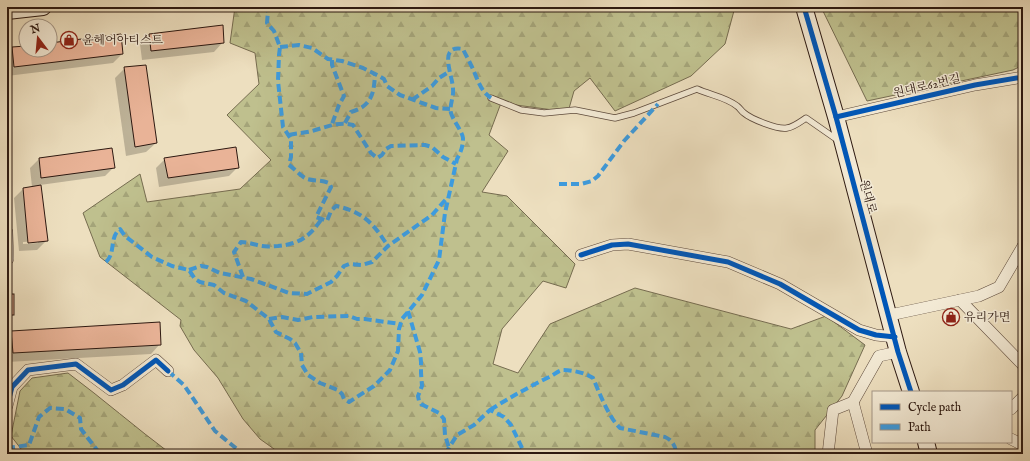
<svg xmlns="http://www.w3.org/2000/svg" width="1030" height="461" font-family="'IM FELL English','Noto Serif KR',serif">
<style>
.forest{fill:url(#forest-firs);stroke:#766c50}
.shadow{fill:#0003;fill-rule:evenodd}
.building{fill:#e9b397;stroke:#2d1911}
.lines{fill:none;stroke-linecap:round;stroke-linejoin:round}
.lane-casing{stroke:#5d4a3c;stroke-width:7}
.street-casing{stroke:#5d4a3c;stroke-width:12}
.secondary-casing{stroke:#2d1911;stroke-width:18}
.lane{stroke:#f3ead5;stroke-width:5.5}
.street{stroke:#f3ead5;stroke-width:11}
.secondary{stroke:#f3ead5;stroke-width:16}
.quiet{stroke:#3d9bde;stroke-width:4;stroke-dasharray:8 4;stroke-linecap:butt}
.cycleway-casing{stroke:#f3ead5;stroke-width:8}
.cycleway{stroke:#0057b8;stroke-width:5}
.labels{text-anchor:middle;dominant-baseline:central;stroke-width:3;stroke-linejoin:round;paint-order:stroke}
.poi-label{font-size:12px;fill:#2d1911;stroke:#f3ead5;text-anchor:start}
.street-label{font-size:12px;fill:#2d1911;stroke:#f3ead5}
</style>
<defs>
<pattern id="forest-firs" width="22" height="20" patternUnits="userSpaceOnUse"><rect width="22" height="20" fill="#bfc08e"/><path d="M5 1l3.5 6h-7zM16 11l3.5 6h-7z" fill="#a4a479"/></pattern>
</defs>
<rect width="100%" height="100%" fill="#eddfbf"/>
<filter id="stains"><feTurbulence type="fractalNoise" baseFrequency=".005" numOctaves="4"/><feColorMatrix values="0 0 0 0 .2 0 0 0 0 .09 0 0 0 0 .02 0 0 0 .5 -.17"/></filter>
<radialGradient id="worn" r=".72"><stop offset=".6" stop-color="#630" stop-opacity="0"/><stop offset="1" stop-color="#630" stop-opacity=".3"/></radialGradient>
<g class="forest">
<path d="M235,7H735L725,44L691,76L615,111L590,78L574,91L568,112L501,103L489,135L508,151L482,192L507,196L575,264L566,288L543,281L502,329L493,364L518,373L550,324L635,288L791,329L826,316L865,345L842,396L815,430V454H281L260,439L243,419L218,378L194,350L180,326L181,320L100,257L83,213L140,174L147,202L240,189L271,160L227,115L259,84L255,53L230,43Z"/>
<path d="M821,7H1023V65L1013,70L867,101Z"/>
<path d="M68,373C103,399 136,428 171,454H25L11,436L20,391L32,378Z"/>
</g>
<g class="shadow">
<path d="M149,34L223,42L214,52L142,60L140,44Z"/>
<path d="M50,44L122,54L113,63L7,76V54L13,48L26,47V50H50Z"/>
<path d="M125,68L156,143L146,152L126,156L115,78Z"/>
<path d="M39,159L114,167L105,176L40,185L46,241L37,250L19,251L14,198L23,189L32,187L30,168ZM38,241V243L23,244V242Z"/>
<path d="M165,159L238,167L229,176L159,187L156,168Z"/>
<path d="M7,295L13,315L7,321Z"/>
<path d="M12,332L160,344L151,354L7,362V337Z"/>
</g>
<g class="building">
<path d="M223,25L224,43L151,51L149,34Z"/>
<path d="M121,34L123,54L14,67L12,47L26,46V50H50V43Z"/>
<path d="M146,65L157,143L135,147L124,67Z"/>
<path d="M236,147L239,168L168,178L164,158Z"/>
<path d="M112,148L115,168L41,178L39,158Z"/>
<path d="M41,185L48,241L28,243L23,188Z"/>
<rect x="7" y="294" width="7" height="21"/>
<path d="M160,322L161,345L13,353L11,331Z"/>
</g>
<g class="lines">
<g class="lane-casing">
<path id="lane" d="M491,98L521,110L544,113L575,110L615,118L634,113L697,89C710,95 726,97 737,106C740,108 741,111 744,113C751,119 778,130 787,128C794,127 800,122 806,118L839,141"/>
</g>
<g class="street-casing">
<g id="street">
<path d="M836,117L975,85L1023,77"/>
<path d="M7,232L8,259H7"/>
<path d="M581,255L612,245L628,244L728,262L780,284L859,330L876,335L895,337"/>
<path d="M960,300L1023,365"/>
<path d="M890,315L979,296L999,287L1023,246"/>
<path d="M853,402L867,454"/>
<path d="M7,406L12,387L28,370L76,364L111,390L123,385L156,360L168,371"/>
<path d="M1011,409L1023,397"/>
<path d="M1011,439L1023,445"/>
<path d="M828,454L833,410L853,402L879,356L898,352"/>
</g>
</g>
<g class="secondary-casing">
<g id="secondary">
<path d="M804,7L836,117L898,352L911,392"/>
<path d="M7,11L43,7"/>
<path d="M926,442L929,454"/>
</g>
</g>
<use href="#lane" class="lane"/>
<use href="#street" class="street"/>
<use href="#secondary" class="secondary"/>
<g class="quiet">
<path d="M262,7L268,11L267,23L274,31L280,47L279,55L278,81L283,127L291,139V157L289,165C295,169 300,176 307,179C314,181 322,180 329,183L331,187L316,217L327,221L331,211L336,206C355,210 367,217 379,233C382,237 385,242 388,246"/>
<path d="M280,47L299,45L312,48L328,59L342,61L363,68L379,76L384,79L387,86L400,95L436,108L450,109"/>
<path d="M332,60V65L344,96L339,105L332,124"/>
<path d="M412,100L432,86L439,78L450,71"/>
<path d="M345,123L351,112C372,106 374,93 375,74"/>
<path d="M289,135C297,133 305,133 312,131C327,127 338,121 353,125L371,153L377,158L382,155L386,149L391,146L425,145L432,147L443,157L456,164"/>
<path d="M559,184H581L592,181L598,176L624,141L658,104"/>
<path d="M106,262C116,253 109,237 120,229L125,236L152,257L172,266L189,270L195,279L200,282L214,285L224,293L246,301L269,319L276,332L290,339L295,343L301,353L302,365L308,375L320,383L338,390L342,394L344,399L349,402L374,386L390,370L398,351L399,329L402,319L422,295L439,260L445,213L457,159C461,152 463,146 463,138C463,133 453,120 451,113C449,106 454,97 453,89C453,76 437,44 463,49C465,54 468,58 470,63C477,76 479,90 491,98"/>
<path d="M189,270L201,266L207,267L220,273L251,279L289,293L307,294L331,282L337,276L344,266L349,264L362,265L372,262L388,246L432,215L447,198"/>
<path d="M243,277L234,252L241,242C249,242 255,245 262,246C268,247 273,246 278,246C299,244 309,237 321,220"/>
<path d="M408,311L420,352L421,362V373L422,386L418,396L419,401L421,404L439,413L444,419L445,435L449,448"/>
<path d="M269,319L282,317L298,320L313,317L349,316L357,319H365L400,324"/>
<path d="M168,371L184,385L215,431L243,454"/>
<path d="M490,410C509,398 527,388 547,378C553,376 557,371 563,370C572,370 586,373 593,378C599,392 609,418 620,428L665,437C672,440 676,446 676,454"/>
<path d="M7,448L29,445L39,417L50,408L65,409L80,418L81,429L97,450L98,454"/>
<path d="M445,454L457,435L474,425L490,410L504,417L511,425L525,454"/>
</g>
<g class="cycleway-casing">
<g id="cycleway">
<path d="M804,7L836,117L898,352L911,392"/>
<path d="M836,117L975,85L1023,77"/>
<path d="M581,255L612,245L628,244L728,262L780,284L859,330L876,335L895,337"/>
<path d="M7,406L12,387L28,370L76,364L111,390L123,385L156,360L168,371"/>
</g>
</g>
<use href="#cycleway" class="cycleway"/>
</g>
<defs>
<g id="shop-ring" transform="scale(0.9)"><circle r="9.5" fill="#f3ead5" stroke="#8f2418" stroke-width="1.5"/><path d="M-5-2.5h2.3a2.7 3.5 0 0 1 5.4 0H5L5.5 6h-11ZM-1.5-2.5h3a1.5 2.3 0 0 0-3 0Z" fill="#8f2418"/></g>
</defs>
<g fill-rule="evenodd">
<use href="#shop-ring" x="69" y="40"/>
<use href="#shop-ring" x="951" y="317"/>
</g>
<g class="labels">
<g class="poi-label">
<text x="82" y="40">윤헤어아티스트</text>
<text x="964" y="317">유리가면</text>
</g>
<g class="street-label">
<text transform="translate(927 86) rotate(-13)">원대로62번길</text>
<text transform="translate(868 197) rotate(75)">원대로</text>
</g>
</g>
<rect width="1030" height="461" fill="none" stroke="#eddfbf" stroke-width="24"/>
<rect x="8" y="8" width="1014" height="445" fill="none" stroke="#2d1911" stroke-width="2"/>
<rect x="12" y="12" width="1006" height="437" fill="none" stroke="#2d1911"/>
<rect x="872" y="391" width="140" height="52" fill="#f3ead5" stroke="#a49687"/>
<rect x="880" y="404" width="20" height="6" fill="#0057b8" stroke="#a49687"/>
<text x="908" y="411" font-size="12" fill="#2d1911">Cycle path</text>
<rect x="880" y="424" width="20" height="6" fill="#3d9bde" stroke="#a49687"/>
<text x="908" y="431" font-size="12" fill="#2d1911">Path</text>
<g transform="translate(38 38) rotate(344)"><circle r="19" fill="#f3ead5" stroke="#a49687"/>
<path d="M0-3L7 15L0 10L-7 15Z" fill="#8f2418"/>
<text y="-6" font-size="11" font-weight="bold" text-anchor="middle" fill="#2d1911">N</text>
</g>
<rect width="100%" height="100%" filter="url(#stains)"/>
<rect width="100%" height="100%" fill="url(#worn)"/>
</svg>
